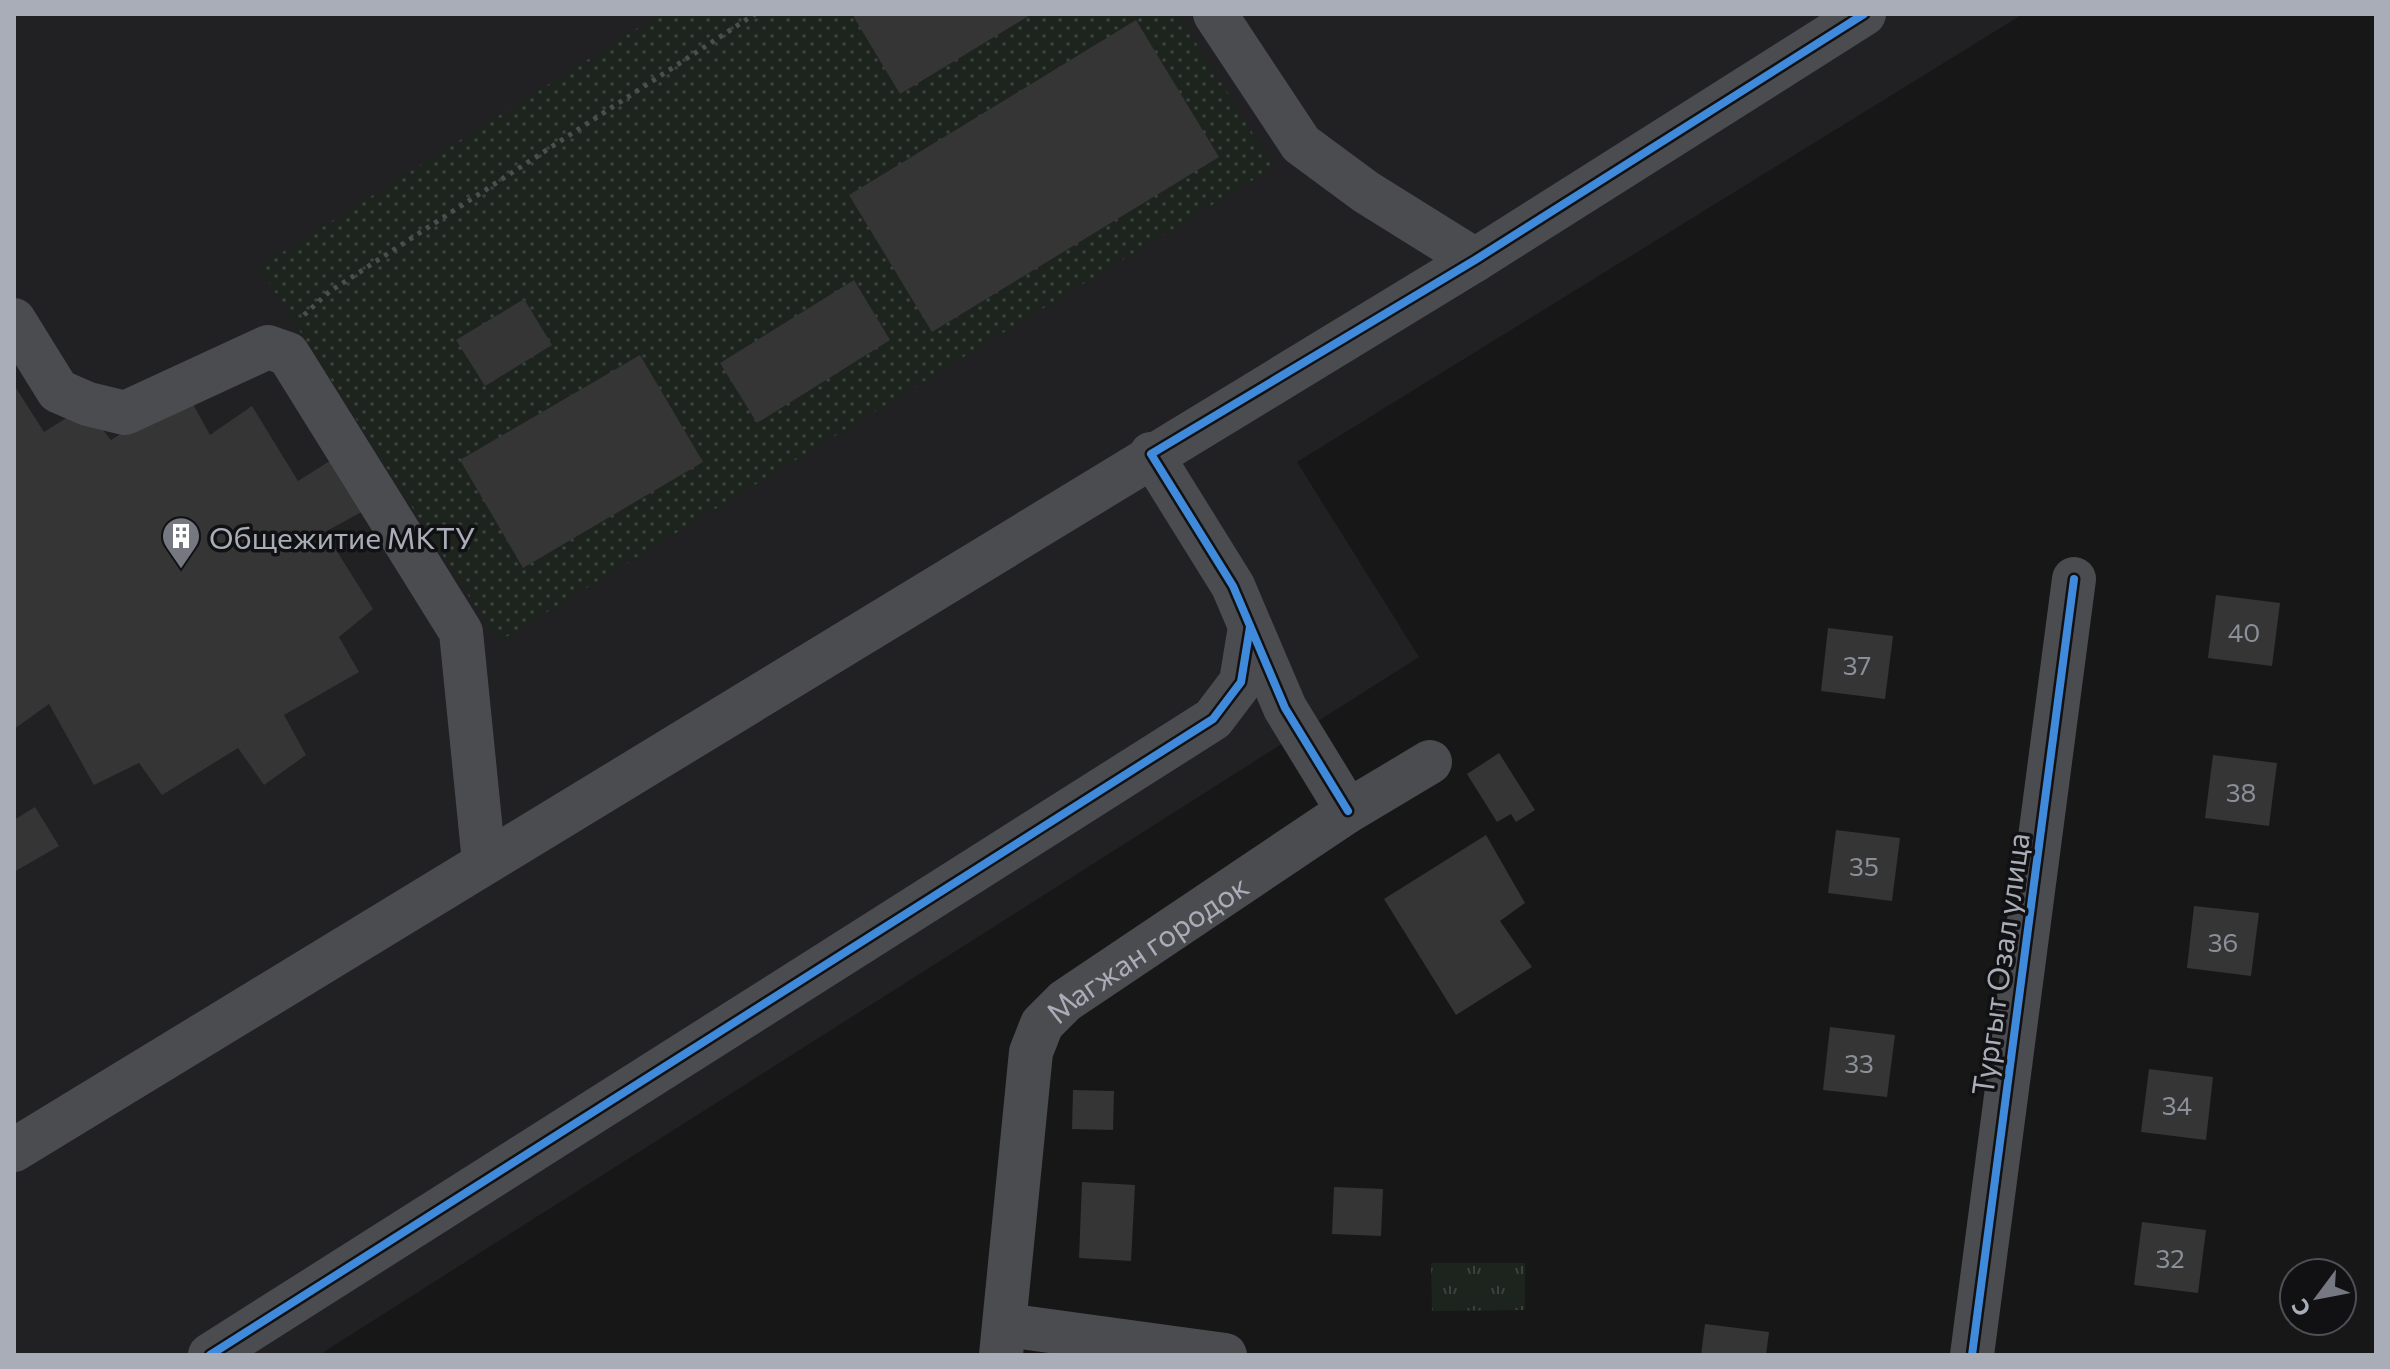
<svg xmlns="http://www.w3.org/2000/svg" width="2390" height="1369" font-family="Commissioner,sans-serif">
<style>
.built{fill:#212123}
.grass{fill:url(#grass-dots)}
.park{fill:url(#park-tufts)}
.building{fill:#353536}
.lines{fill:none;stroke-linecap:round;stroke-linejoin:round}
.path{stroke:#4d4e52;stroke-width:5;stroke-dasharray:4 6;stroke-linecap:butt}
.minor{stroke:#4b4c50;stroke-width:44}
.cycleway-casing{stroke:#111113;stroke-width:13}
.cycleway{stroke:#408adc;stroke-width:8}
.labels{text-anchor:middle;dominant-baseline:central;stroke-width:7;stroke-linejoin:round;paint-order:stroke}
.number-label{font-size:26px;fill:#8b8f98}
.poi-label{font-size:30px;fill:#a8adb8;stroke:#111113;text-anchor:start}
.street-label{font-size:30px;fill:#a8adb8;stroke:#111113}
</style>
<defs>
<pattern id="grass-dots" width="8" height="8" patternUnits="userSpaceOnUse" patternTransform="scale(2)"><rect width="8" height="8" fill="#1d241e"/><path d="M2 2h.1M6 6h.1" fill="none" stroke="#3b413d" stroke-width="1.8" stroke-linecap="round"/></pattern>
<pattern id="park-tufts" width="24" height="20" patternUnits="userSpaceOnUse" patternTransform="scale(2)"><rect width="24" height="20" fill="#1d241e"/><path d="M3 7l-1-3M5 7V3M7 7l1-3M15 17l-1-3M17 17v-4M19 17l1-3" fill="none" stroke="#3b413d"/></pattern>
</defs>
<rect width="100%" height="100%" fill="#171717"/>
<path class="built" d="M14,14H2023L1297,462L1419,657L319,1355H14Z"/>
<path class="grass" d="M660,14H1178L1274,167L498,642L259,267Z"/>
<path class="park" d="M1431,1263H1525V1310L1432,1311Z"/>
<g class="building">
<path d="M852,14H1032L900,94Z"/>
<path d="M1136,20L1219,157L932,332L849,195Z"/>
<path d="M854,280L890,340L757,423L720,363Z"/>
<path d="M524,299L552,345L485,386L456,340Z"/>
<path d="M640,355L703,462L523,568L460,460Z"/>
<path d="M14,385L44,432L84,407L111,440L187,393L210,435L252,406L298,481L336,457L367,509L325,532L373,609L339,637L359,672L284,715L306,755L264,785L238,748L162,795L139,763L94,785L49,704L14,729Z"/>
<path d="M2216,595L2280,603L2272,666L2208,658Z"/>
<path d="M1828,628L1893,636L1885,699L1821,691Z"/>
<path d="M1499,753L1535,810L1516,822L1511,814L1497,822L1467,774Z"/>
<path d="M2213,755L2277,763L2269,826L2205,818Z"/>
<path d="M35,807L59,846L14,872V820Z"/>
<path d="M1836,830L1900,838L1892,901L1828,893Z"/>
<path d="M1486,835L1525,903L1500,921L1532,967L1456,1015L1384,899Z"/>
<path d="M2194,906L2259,913L2251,976L2187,968Z"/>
<path d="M1830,1027L1895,1035L1887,1097L1823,1090Z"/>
<path d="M2149,1069L2213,1077L2206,1140L2141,1132Z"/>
<path d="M1073,1090L1114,1091L1113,1130L1072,1129Z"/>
<path d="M1082,1182L1135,1185L1131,1261L1079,1258Z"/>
<path d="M1334,1187L1383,1189L1381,1236L1332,1234Z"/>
<path d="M2142,1222L2206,1230L2198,1293L2134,1285Z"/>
<path d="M1705,1324L1769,1332L1766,1355H1701Z"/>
</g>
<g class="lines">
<path class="path" d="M304,315L329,292L755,14"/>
<g class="minor">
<path d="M1215,14L1301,144L1366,192L1475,260"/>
<path d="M14,320L58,391L88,404L125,413L268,347L288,354L461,632L484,862"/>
<path d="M1151,454L1233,586L1285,708L1348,811"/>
<path d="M14,1150L1475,260L1864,14"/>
<path d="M1006,1325L1225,1355"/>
<path d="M210,1355L1213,719L1241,682L1250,627"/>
<path id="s1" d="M1001,1355L1031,1052L1042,1024L1065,1001L1348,811L1430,762"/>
<path d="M1972,1355L2074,579"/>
</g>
<g class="cycleway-casing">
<g id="cycleway">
<path d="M1348,811L1285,708L1233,586L1151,454L1475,260L1864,14"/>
<path d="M210,1355L1213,719L1241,682L1250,627"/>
<path d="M1972,1355L2074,579"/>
</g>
</g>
<use href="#cycleway" class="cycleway"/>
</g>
<defs>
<g id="building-pin" transform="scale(2)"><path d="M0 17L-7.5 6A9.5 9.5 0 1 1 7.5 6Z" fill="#757880" stroke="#111113"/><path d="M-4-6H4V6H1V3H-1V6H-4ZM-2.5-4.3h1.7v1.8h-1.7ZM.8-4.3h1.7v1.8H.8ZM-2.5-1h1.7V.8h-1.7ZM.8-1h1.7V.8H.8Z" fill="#fff"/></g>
</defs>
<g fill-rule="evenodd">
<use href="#building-pin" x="181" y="536"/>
</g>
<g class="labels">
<g class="number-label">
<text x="2244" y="631">40</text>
<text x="1857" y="664">37</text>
<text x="2241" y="791">38</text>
<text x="1864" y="865">35</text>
<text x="2223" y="941">36</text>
<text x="1859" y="1062">33</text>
<text x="2177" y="1104">34</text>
<text x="2170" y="1257">32</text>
</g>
<g class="poi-label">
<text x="209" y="536">Общежитие МКТУ</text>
</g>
<g class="street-label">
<text stroke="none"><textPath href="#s1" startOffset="464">Магжан городок</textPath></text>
<text transform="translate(1999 964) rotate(-82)">Тургыт Озал улица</text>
</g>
</g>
<rect width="2390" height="1369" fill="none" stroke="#a8adb8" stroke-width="32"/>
<g transform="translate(2318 1297) rotate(238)"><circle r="38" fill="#111113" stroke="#4d4f55" stroke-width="2"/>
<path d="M0-6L14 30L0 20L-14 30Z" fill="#757880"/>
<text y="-12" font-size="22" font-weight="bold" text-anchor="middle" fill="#a8adb8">С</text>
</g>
</svg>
